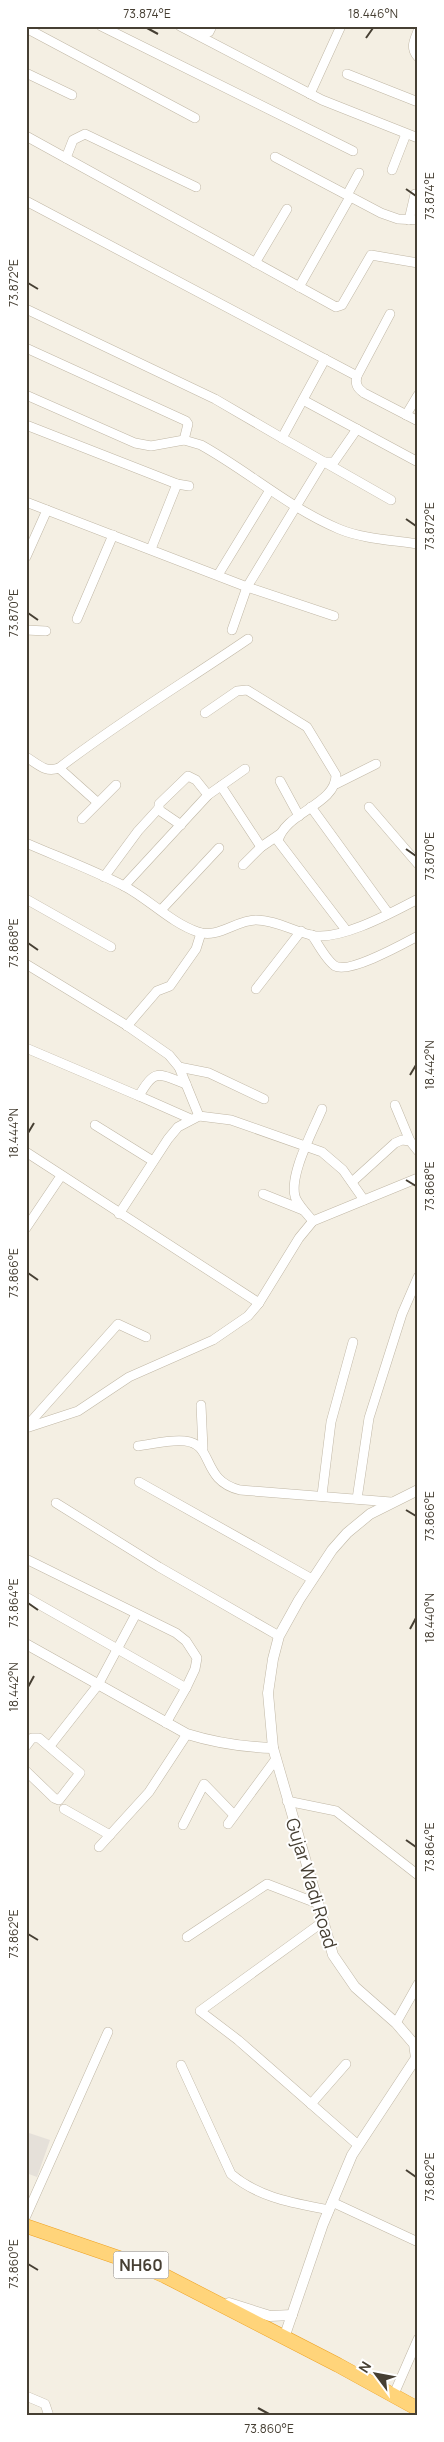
<svg xmlns="http://www.w3.org/2000/svg" width="444" height="2442" font-family="Manrope,sans-serif">
<style>
.industrial{fill:#e5e0d9}
.lines{fill:none;stroke-linecap:round;stroke-linejoin:round}
.minor-casing{stroke:#c0b7a5;stroke-width:10}
.tertiary-casing{stroke:#c0b7a5;stroke-width:11}
.trunk-casing{stroke:#eea223;stroke-width:15}
.minor{stroke:#fff;stroke-width:9}
.tertiary{stroke:#fff;stroke-width:10}
.trunk{stroke:#ffd47a;stroke-width:14}
.ticks{fill:none;stroke:#463f33;stroke-width:2}
.labels{text-anchor:middle;dominant-baseline:central;stroke-width:4;stroke-linejoin:round;paint-order:stroke}
.shield{fill:#fff;stroke:#7e7970;stroke-width:1}
.shield-label{font-size:16px;font-weight:bold;fill:#463f33}
.street-label{font-size:18px;fill:#463f33;stroke:#fff}
.neatline{fill:none;stroke:#463f33;stroke-width:2}
.ticks-label{font-size:12px;text-anchor:middle;fill:#463f33}
</style>
<rect width="100%" height="100%" fill="#f4efe3"/>
<path class="industrial" d="M26,2132L50,2140L37,2177L26,2173Z"/>
<g class="lines">
<g class="minor-casing">
<g id="minor">
<path d="M101,26L353,151"/>
<path d="M180,26L322,100L418,138"/>
<path d="M198,26L209,32L212,26"/>
<path d="M26,28L195,118"/>
<path d="M418,31C414,41 410,48 418,57"/>
<path d="M26,73L72,95"/>
<path d="M347,74L418,102"/>
<path d="M310,94L341,26"/>
<path d="M26,136L336,307L342,305L371,255L418,263"/>
<path d="M275,157L381,213L398,219L418,220"/>
<path d="M66,158L73,140L85,134L196,187"/>
<path d="M392,170L406,134"/>
<path d="M347,195L359,173"/>
<path d="M26,201L357,376"/>
<path d="M409,220L415,194"/>
<path d="M255,263L287,209"/>
<path d="M299,287L350,197"/>
<path d="M26,309L215,399L282,438L325,359"/>
<path d="M390,314L357,376C355,384 357,388 364,393L418,421"/>
<path d="M26,348L186,421L188,424L184,440"/>
<path d="M26,395L135,443L151,446L184,440L201,445C248,471 289,508 339,529C363,539 392,540 418,544"/>
<path d="M303,400L418,462"/>
<path d="M406,415L418,395"/>
<path d="M26,425L177,484L189,486"/>
<path d="M282,438L391,500"/>
<path d="M26,502L247,587L334,616"/>
<path d="M151,549L177,484"/>
<path d="M26,557L47,510"/>
<path d="M218,575L270,490"/>
<path d="M77,619L113,535"/>
<path d="M26,630L46,631"/>
<path d="M232,630L247,587L323,462H334L357,429"/>
<path d="M205,713L237,691L247,690L307,727L336,775C336,805 285,812 278,841L346,930"/>
<path d="M26,757C38,764 45,773 59,768C120,721 185,682 248,639"/>
<path d="M59,768L97,802"/>
<path d="M280,781L299,816"/>
<path d="M336,784L376,764"/>
<path d="M221,786L261,847"/>
<path d="M311,807L388,913"/>
<path d="M369,807L418,864"/>
<path d="M82,819L116,785"/>
<path d="M181,825L159,810V804L188,776L196,780L208,795"/>
<path d="M26,843C58,857 93,870 124,886C149,899 171,923 198,932C218,939 236,920 256,920C275,920 293,931 311,935C339,942 393,912 418,899"/>
<path d="M243,865L261,847L280,834"/>
<path d="M104,877L138,831L159,808"/>
<path d="M124,886L208,795L245,769"/>
<path d="M26,899L111,947"/>
<path d="M161,910L219,848"/>
<path d="M312,935C318,944 326,960 335,966C349,974 403,944 418,936"/>
<path d="M26,964L126,1025L169,1055L179,1067L199,1116"/>
<path d="M256,989L301,931"/>
<path d="M127,1026L157,991L170,986L196,949L201,933"/>
<path d="M26,1048L139,1096C155,1067 159,1074 186,1084"/>
<path d="M179,1067L209,1073L264,1099"/>
<path d="M139,1096L191,1119"/>
<path d="M395,1105L410,1141"/>
<path d="M95,1125L153,1161"/>
<path d="M26,1152L259,1303L299,1238L313,1221L418,1178"/>
<path d="M352,1182L395,1143L402,1140L410,1141L418,1151"/>
<path d="M263,1194L303,1210"/>
<path d="M119,1214L168,1139L178,1127L199,1116L231,1120L322,1152L343,1170L364,1200"/>
<path d="M313,1221C307,1214 300,1207 296,1199C287,1178 313,1131 322,1109"/>
<path d="M26,1228L61,1176"/>
<path d="M201,1405L203,1449"/>
<path d="M26,1427L118,1324L146,1337"/>
<path d="M26,1428L78,1411L129,1377L213,1340L248,1316L259,1303"/>
<path d="M138,1446C153,1444 171,1439 185,1441C215,1444 200,1480 240,1490L391,1502"/>
<path d="M139,1482L312,1579"/>
<path d="M322,1495L331,1422L353,1342"/>
<path d="M357,1499L369,1418L402,1314L418,1277"/>
<path d="M56,1503L159,1567L279,1636"/>
<path d="M26,1559L176,1633L186,1641L197,1658L195,1669L186,1688L166,1723"/>
<path d="M26,1597L186,1688"/>
<path d="M26,1746L32,1738H39L80,1773L59,1800L54,1798L26,1771"/>
<path d="M50,1746L98,1685L136,1614"/>
<path d="M287,1801L336,1811L418,1875"/>
<path d="M64,1809L110,1835"/>
<path d="M228,1824L276,1759"/>
<path d="M183,1825L204,1784L234,1815"/>
<path d="M99,1847L149,1792L187,1734"/>
<path d="M324,1921L200,2011L238,2040L358,2145"/>
<path d="M187,1937L267,1884L319,1904"/>
<path d="M396,2023L418,1984"/>
<path d="M181,2065L231,2174C259,2198 294,2203 329,2210"/>
<path d="M311,2104L346,2064"/>
<path d="M332,2202L418,2242"/>
<path d="M26,2216L108,2032"/>
<path d="M394,2394L418,2339"/>
<path d="M26,2396L45,2404L49,2416"/>
</g>
</g>
<g class="tertiary-casing">
<g id="tertiary">
<path d="M26,1644L187,1734C216,1743 242,1747 273,1748"/>
<path d="M229,2303L270,2316L292,2315"/>
<path d="M284,2338L323,2224L352,2155L416,2058L414,2044L396,2023L355,1987L333,1955L273,1748L268,1693L273,1659L279,1636L299,1600L332,1550L347,1533L370,1514L418,1490"/>
</g>
</g>
<g class="trunk-casing">
<path id="trunk" d="M26,2226L140,2265L165,2276L338,2365L418,2409"/>
</g>
<use href="#minor" class="minor"/>
<use href="#tertiary" class="tertiary"/>
<use href="#trunk" class="trunk"/>
</g>
<path class="ticks" d="M147,28L158,34M366,38L373,28M406,189L416,196M28,283L38,289M406,519L416,526M28,613L38,620M406,849L416,856M28,943L38,950M410,1075L416,1065M28,1133L34,1123M406,1180L416,1186M28,1273L38,1280M406,1510L416,1516M28,1603L38,1610M410,1629L416,1618M28,1687L34,1676M406,1840L416,1847M28,1934L38,1940M406,2170L416,2177M28,2264L38,2270M258,2408L269,2414"/>
<g class="labels">
<rect class="shield" x="113.5" y="2251.5" width="55" height="27" rx="4"/>
<g class="shield-label">
<text x="141" y="2265">NH60</text>
</g>
<g class="street-label">
<text transform="translate(312 1883) rotate(73)">Gujar Wadi Road</text>
</g>
</g>
<rect width="444" height="2442" fill="none" stroke="#ffffff" stroke-width="55"/>
<g transform="translate(376 2374) rotate(302)" stroke="#ffffff" stroke-width="4" paint-order="stroke">
<path d="M0-4L9 19L0 12L-9 19Z" fill="#463f33"/>
<text y="-8" font-size="14" font-weight="bold" text-anchor="middle" fill="#463f33">N</text>
</g>
<rect x="28" y="28" width="388" height="2386" class="neatline"/>
<g class="ticks-label">
<text x="147" y="18">73.874°E</text>
<text x="373" y="18">18.446°N</text>
<text transform="translate(430 196) rotate(-90)" y="4">73.874°E</text>
<text transform="translate(14 283) rotate(-90)" y="4">73.872°E</text>
<text transform="translate(430 526) rotate(-90)" y="4">73.872°E</text>
<text transform="translate(14 613) rotate(-90)" y="4">73.870°E</text>
<text transform="translate(430 856) rotate(-90)" y="4">73.870°E</text>
<text transform="translate(14 943) rotate(-90)" y="4">73.868°E</text>
<text transform="translate(430 1065) rotate(-90)" y="4">18.442°N</text>
<text transform="translate(14 1133) rotate(-90)" y="4">18.444°N</text>
<text transform="translate(430 1186) rotate(-90)" y="4">73.868°E</text>
<text transform="translate(14 1273) rotate(-90)" y="4">73.866°E</text>
<text transform="translate(430 1516) rotate(-90)" y="4">73.866°E</text>
<text transform="translate(14 1603) rotate(-90)" y="4">73.864°E</text>
<text transform="translate(430 1618) rotate(-90)" y="4">18.440°N</text>
<text transform="translate(14 1687) rotate(-90)" y="4">18.442°N</text>
<text transform="translate(430 1847) rotate(-90)" y="4">73.864°E</text>
<text transform="translate(14 1934) rotate(-90)" y="4">73.862°E</text>
<text transform="translate(430 2177) rotate(-90)" y="4">73.862°E</text>
<text transform="translate(14 2264) rotate(-90)" y="4">73.860°E</text>
<text x="269" y="2433">73.860°E</text>
</g>
</svg>
